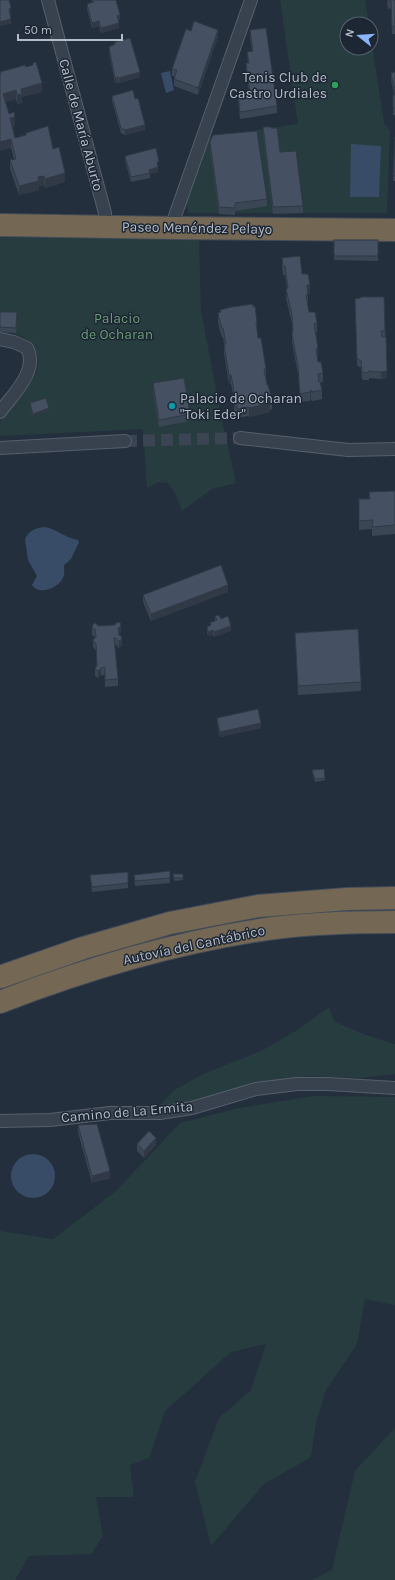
<svg xmlns="http://www.w3.org/2000/svg" width="395" height="1580" font-family="Karla,sans-serif">
<style>
.green{fill:#263c3f}
.water{fill:#394c67}
.lines{fill:none;stroke-linecap:round;stroke-linejoin:round}
.street-tunnel{stroke:#3a4453;stroke-width:12;stroke-dasharray:12 6;stroke-linecap:butt}
.street-casing{stroke:#565f6c;stroke-width:14}
.highway-casing{stroke:#434c59;stroke-width:24}
.street{stroke:#38414e;stroke-width:12}
.highway{stroke:#746855;stroke-width:22}
.wall{fill:#3b4654}
.shaded-wall{fill:#303945}
.building{fill:#455162;stroke:#303945}
.leisure-dot{fill:#2e9e5b;stroke:#1d2633;stroke-width:1.5}
.culture-dot{fill:#0f9aa8;stroke:#1d2633;stroke-width:1.5}
.labels{text-anchor:middle;dominant-baseline:central;stroke-width:3;stroke-linejoin:round;paint-order:stroke}
.poi-label{font-size:14px;fill:#b4bcc9;stroke:#1d2633;text-anchor:end}
.street-label{font-size:14px;fill:#b4bcc9;stroke:#1d2633}
.park-label{font-size:14px;fill:#6b9a76;stroke:#1d2633}
</style>
<rect width="100%" height="100%" fill="#242f3e"/>
<g class="green">
<path d="M280,0H365L369,24H347V48H371V38L384,123L390,131L387,213H188L186,200L209,137L298,124Z"/>
<path d="M0,237L199,240L201,311L221,415L236,483L212,489L182,511L175,493L168,483L159,482L147,488L143,429L0,436C0,431 0,424 1,420C13,399 51,375 33,346C25,334 13,333 0,332Z"/>
<path d="M329,1007L335,1022L366,1035L395,1044V1074L361,1078L307,1076L265,1083L204,1100L173,1105H160L174,1090L203,1074L261,1051L299,1029Z"/>
<path d="M314,1096L395,1097V1305L365,1299L357,1344L326,1390L316,1422L311,1457L264,1484L211,1546L195,1482L219,1418L251,1390L266,1344L231,1352L165,1411L149,1458L130,1465L134,1497H96L103,1536L91,1554L29,1556L15,1580H0V1231L53,1239L116,1191L180,1123L239,1108Z"/>
<path d="M395,1428V1580H312L332,1570L355,1471Z"/>
</g>
<g class="water">
<path d="M170,71L174,90L166,93L161,73Z"/>
<path d="M351,144L381,146L379,197H350Z"/>
<path d="M45,527C59,530 65,538 78,540L79,542L71,559L64,565C64,569 65,574 63,578C58,588 39,596 32,585L37,576L28,560L25,539C29,530 36,528 45,527Z"/>
<circle cx="33" cy="1176" r="22"/>
</g>
<g class="lines">
<path class="street-tunnel" d="M125,441L240,438"/>
<g class="street-casing">
<g id="street">
<path d="M48,0L105,213V226"/>
<path d="M174,228L175,216L251,0"/>
<path d="M0,339L14,342L27,348C39,371 13,394 0,412"/>
<path d="M240,438L348,450L395,449"/>
<path d="M0,448L125,441"/>
<path d="M0,1121L50,1120L110,1113H160L192,1108L256,1089L297,1084H328L395,1088"/>
</g>
</g>
<g class="highway-casing">
<g id="highway">
<path d="M0,225L174,228L395,230"/>
<path d="M0,977L83,948L170,923L258,906L347,899L395,898"/>
<path d="M0,1002C88,968 180,941 274,928C314,923 355,922 395,922"/>
</g>
</g>
<use href="#street" class="street"/>
<use href="#highway" class="highway"/>
</g>
<g class="wall">
<path d="M92,0H116L120,20H118L119,28L101,33L99,26L92,28L87,9V4L92,2Z"/>
<path d="M387,0H395V34H392L391,8L388,9Z"/>
<path d="M250,30L277,106V113L240,119L238,101V93L249,92L246,70V63H248L247,52L252,51L250,38Z"/>
<path d="M191,31L218,37L198,95L174,86V79L175,76H172V69Z"/>
<path d="M109,47L140,77L119,83L118,82L115,83L109,52Z"/>
<path d="M33,63L42,92L22,97V103L17,104L16,99L5,102L9,114L15,126L12,127L15,138L26,135V133L53,149L65,182L45,188L44,185L39,186V190L19,195L10,169V160L14,159L11,148L0,72L33,65Z"/>
<path d="M395,72V115H393V95H394L391,80V73Z"/>
<path d="M112,96L145,130L125,135L121,133L112,101Z"/>
<path d="M263,127L280,152L303,206V213L273,214L263,134Z"/>
<path d="M395,137V181H393V176Z"/>
<path d="M210,142L267,199V206L235,211V215L219,214L210,149Z"/>
<path d="M125,156L159,167H158V172L150,174V178L131,182L125,161Z"/>
<path d="M334,240H378V261L334,260Z"/>
<path d="M282,258L302,274L310,294H308V304H307L309,312L317,323V332H316L318,357V362L323,373V382H320L322,390V399L312,401L311,399L310,401L300,402L298,374L292,342V324L286,298L287,289L285,275H283L282,267Z"/>
<path d="M384,297L387,378L381,379L369,378V380H364L362,379L361,367H359L357,365L355,306Z"/>
<path d="M220,310L257,322V331L258,338L266,369V378H265L267,385L272,400V409L270,410V412L249,417V416L237,418V415L235,416L233,400V393L231,384H229L224,353V344L223,337H222L220,331L218,322V313L220,312Z"/>
<path d="M0,312L17,317L16,333L0,332Z"/>
<path d="M153,383L190,414V421L159,427L153,391Z"/>
<path d="M30,403L49,411L33,416L30,406Z"/>
<path d="M395,491V534L372,536V529L359,530V499H369V492Z"/>
<path d="M228,592L151,621L143,602V595Z"/>
<path d="M215,616L221,619L231,631L214,637L213,635L208,636L207,632V627L210,626V623L215,621Z"/>
<path d="M98,626L121,633L119,634L122,646L119,648L116,645L115,646L118,679V686L105,687V675H101L98,678L95,676V669L97,666L96,651L93,647V640L95,637L92,635V628Z"/>
<path d="M295,633L361,682V691L298,695Z"/>
<path d="M217,718L261,728L220,737L217,723Z"/>
<path d="M312,770L325,778V780L315,782L312,772Z"/>
<path d="M173,874L183,878V880L174,881Z"/>
<path d="M90,875L128,883V888L92,892Z"/>
<path d="M134,875L170,878V883L135,886Z"/>
<path d="M78,1125L110,1178L92,1183L78,1132Z"/>
<path d="M137,1144L156,1145L144,1158L137,1151Z"/>
</g>
<g class="shaded-wall">
<path d="M11,8V13H9V9Z"/>
<path d="M120,15V20L117,21V16Z"/>
<path d="M11,19V24L0,26V22Z"/>
<path d="M99,21V26L92,28V23Z"/>
<path d="M119,23V28L101,33V28Z"/>
<path d="M218,30V37L198,95V88Z"/>
<path d="M140,72V77L119,83V78Z"/>
<path d="M118,77V82L115,83V78Z"/>
<path d="M42,83V92L22,97V103L17,104V95L21,89Z"/>
<path d="M16,90V99L3,103V94Z"/>
<path d="M15,117V126L10,127V118Z"/>
<path d="M145,125V130L125,135V130Z"/>
<path d="M11,139V148L0,151V142Z"/>
<path d="M158,167V172L150,174L149,170Z"/>
<path d="M65,173V182L45,188V179Z"/>
<path d="M44,176V185L39,186V190L19,195V186L38,177Z"/>
<rect x="307" y="285" width="3" height="9"/>
<path d="M318,348V357H316V349Z"/>
<path d="M387,371V378L381,379V372Z"/>
<rect x="229" y="375" width="2" height="9"/>
<path d="M311,390V399L310,401V392Z"/>
<path d="M270,403V412L249,417V408Z"/>
<path d="M49,408V411L33,416V414Z"/>
<path d="M228,585V592L151,621V614Z"/>
<path d="M121,626V633L118,635V628Z"/>
<path d="M231,626V631L214,637V632Z"/>
<path d="M213,630V635L208,636V632Z"/>
<path d="M122,639V646L119,648V641Z"/>
<path d="M101,668V675L98,678V671Z"/>
<path d="M261,723V728L220,737V732Z"/>
<path d="M156,1138V1145L144,1158V1151Z"/>
<path d="M110,1171V1178L92,1183V1176Z"/>
</g>
<g class="building">
<path d="M0,0H9L11,8L9,9L11,19L0,22Z"/>
<path d="M93,0H116L120,15L117,16L119,23L101,28L99,21L92,23L87,4L94,2Z"/>
<path d="M388,0H395V26L392,27L391,1L388,2Z"/>
<path d="M194,21L218,30L198,88L174,79L177,70L172,69L186,29L191,31Z"/>
<path d="M266,28L277,106L240,112L238,93L250,92L246,63H249L247,52L253,51L250,30Z"/>
<path d="M130,38L140,72L119,78L118,77L115,78L109,47L115,44V42Z"/>
<path d="M36,62L42,83L21,89L22,94L17,95L16,90L3,94L9,114L14,112L15,117L10,118L15,138L26,135V133L48,126L53,149L59,147L65,173L45,179L44,176L38,177L39,181L19,186L10,160L16,159L11,139L0,142V74H1L0,72L25,65L26,67L33,65V63Z"/>
<path d="M395,72V108H393V95H395L391,73Z"/>
<path d="M133,90L135,99L138,98L145,125L125,130L121,128L112,96Z"/>
<path d="M263,127H271V128H277L280,152L296,151L303,206L273,207Z"/>
<path d="M257,131L267,199L235,203V208L219,207L210,142L213,135Z"/>
<path d="M395,137V176H393Z"/>
<path d="M156,148L159,162H157L158,167L149,170L150,173L131,177L125,156Z"/>
<rect x="334" y="240" width="44" height="16"/>
<path d="M300,256L302,274H308L310,285H307L308,295H306L307,301L309,312H315L317,323L314,324L318,348L316,349L318,362H321L323,373L318,374L319,382H320L322,390L312,392L311,390L310,392L300,394L298,366L292,334L293,332L292,315L286,289L288,288L285,266H283L282,258Z"/>
<path d="M361,297H384L385,331H381L382,337H386L387,371L381,372L368,371L369,372L364,373L362,371L361,360H359L357,358L355,299L360,298Z"/>
<path d="M253,304V307L255,306L257,322H256L258,338H261L266,369H264L267,385H268L272,400L269,401L270,403L249,408V407L237,409V406L235,407L233,391H234L231,375H229L224,344H226L223,328H222L220,322L218,313L221,312L220,310L232,307Z"/>
<path d="M0,312H17L16,328L0,327Z"/>
<path d="M184,378L190,414L159,420L153,383Z"/>
<path d="M46,398L49,408L33,414L30,403Z"/>
<path d="M395,491V525L372,527L373,520L359,521V499H370L369,492Z"/>
<path d="M221,565L228,585L151,614L143,595Z"/>
<path d="M219,615L221,619L228,616L231,626L214,632L213,630L208,632L207,627L211,625L210,623L217,620L215,616Z"/>
<path d="M120,622L121,626L118,628L119,635L121,636L122,639L119,641L116,638H114L118,679L105,680V667L101,668L98,671L95,669L97,665L96,644L93,640L96,637L95,629L92,628L93,624L96,623L98,626L115,625L116,623Z"/>
<path d="M358,629L361,682L298,686L295,633Z"/>
<path d="M258,709L261,723L220,732L217,718Z"/>
<path d="M324,769L325,778L315,779L312,770Z"/>
<path d="M170,871V878L135,881L134,875Z"/>
<path d="M128,872V883L92,887L90,875Z"/>
<path d="M173,874H183V878H174Z"/>
<path d="M97,1124L110,1171L92,1176L78,1125Z"/>
<path d="M149,1131L156,1138L144,1151L137,1144Z"/>
</g>
<circle class="leisure-dot" cx="335" cy="85" r="4"/>
<circle class="culture-dot" cx="172" cy="406" r="4"/>
<g class="labels">
<g class="poi-label">
<text x="327" y="77">Tenis Club de<tspan x="327" dy="16">Castro Urdiales</tspan></text>
<text x="180" y="398" text-anchor="start">Palacio de Ocharan<tspan x="180" dy="16">"Toki Eder"</tspan></text>
</g>
<g class="street-label">
<text transform="translate(81 125) rotate(75)">Calle de María Aburto</text>
<text transform="translate(197 228) rotate(1)">Paseo Menéndez Pelayo</text>
<text transform="translate(194 945) rotate(-12)">Autovía del Cantábrico</text>
<text transform="translate(127 1112) rotate(-5)">Camino de La Ermita</text>
</g>
<g class="park-label">
<text x="117" y="318">Palacio<tspan x="117" dy="16">de Ocharan</tspan></text>
</g>
</g>
<g transform="translate(359 36) rotate(287)"><circle r="19" fill="#1d2633" stroke="#59626f"/>
<path d="M0-3L7 15L0 10L-7 15Z" fill="#8ab4f8"/>
<text y="-6" font-size="11" font-weight="bold" text-anchor="middle" fill="#b4bcc9">N</text>
</g>
<path d="M18 34v6h104v-6" fill="none" stroke="#b4bcc9" stroke-width="2"/>
<text x="24" y="34" font-size="12" fill="#b4bcc9" stroke="#1d2633" stroke-width="3" paint-order="stroke">50 m</text>
</svg>
